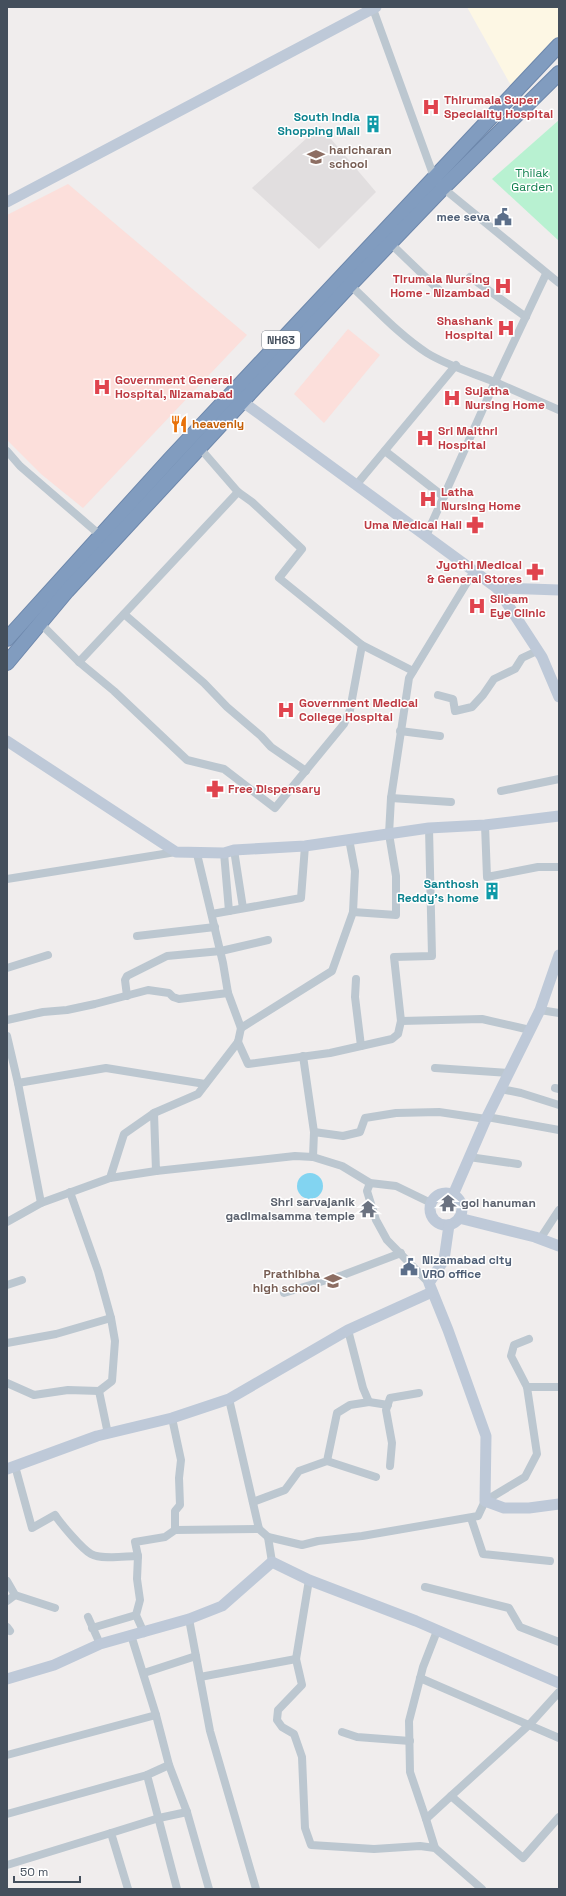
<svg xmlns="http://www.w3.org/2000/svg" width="566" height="1896" font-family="'Space Grotesk',sans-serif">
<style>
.commercial{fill:#fdf7e4}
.education{fill:#e1dedf}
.medical{fill:#fcdfdb}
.green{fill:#b8f1d1}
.water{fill:#82d4f1}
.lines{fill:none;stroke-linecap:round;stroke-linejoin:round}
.highway-casing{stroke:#6d87ab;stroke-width:16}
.street{stroke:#bcc7d0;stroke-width:8}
.secondary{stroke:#bec9d8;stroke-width:11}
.highway{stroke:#819cbf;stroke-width:14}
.labels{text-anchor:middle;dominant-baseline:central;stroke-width:3;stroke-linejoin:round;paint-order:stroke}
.shield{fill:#fff;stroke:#7c848d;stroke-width:1}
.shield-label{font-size:11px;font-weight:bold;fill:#444f5c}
.health-label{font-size:12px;font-weight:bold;fill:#be3a42;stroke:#fff;text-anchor:start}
.culture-label{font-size:12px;font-weight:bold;fill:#0d838f;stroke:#fff;text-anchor:end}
.education-label{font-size:12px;font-weight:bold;fill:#785e54;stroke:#fff;text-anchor:start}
.park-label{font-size:12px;fill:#11814f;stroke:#fff}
.service-label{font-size:12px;font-weight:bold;fill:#4e5e75;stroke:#fff;text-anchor:end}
.food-label{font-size:12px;font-weight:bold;fill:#c56008;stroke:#fff;text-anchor:start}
.worship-label{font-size:12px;font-weight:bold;fill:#5b616d;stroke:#fff;text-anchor:end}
</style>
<rect width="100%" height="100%" fill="#f0eded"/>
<path class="commercial" d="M467,7H559V39L513,89Z"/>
<path class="education" d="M320,126L376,192L319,249L252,188Z"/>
<g class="medical">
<path d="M68,184L247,335L83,508L41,474L7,440V215Z"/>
<path d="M348,329L380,355L324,423L294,394Z"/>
</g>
<path class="green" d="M559,120V241L492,179Z"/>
<circle class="water" cx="310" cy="1186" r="13"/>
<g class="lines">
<g class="highway-casing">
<g id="highway">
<path d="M7,639L170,459L559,45"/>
<path d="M7,663L67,591L350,285L443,188L559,73"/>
</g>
</g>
<g class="street">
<path d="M373,9L434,177L443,188L559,283"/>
<path d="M390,243L442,293"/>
<path d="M470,277L526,317"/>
<path d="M350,285C375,308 399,335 427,353C448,366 473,373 495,382L546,274"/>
<path d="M7,451L20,466L100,535"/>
<path d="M385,451L444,497"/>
<path d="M357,484L456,365"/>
<path d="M426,536L495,382L559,410"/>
<path d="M124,614L204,683L227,707L261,736L271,747L306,771"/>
<path d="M40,623L79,662L114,691L187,760L224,769L275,808L344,724L350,710L362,645L279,578L302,549L252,502L238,492L199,447"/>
<path d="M362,645L413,671"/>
<path d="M79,662L238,492"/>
<path d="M438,695L453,699L455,711L472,707L483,695L494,679L515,669L522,658L537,651"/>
<path d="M400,731L440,736"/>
<path d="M501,791L559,779"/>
<path d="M391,798L451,802"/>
<path d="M485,825L487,877L538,867H559"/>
<path d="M429,828L432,956L394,957L401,1021L482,1019L530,1030"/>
<path d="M234,850L243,908"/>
<path d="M224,853L229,911"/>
<path d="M7,879L176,852"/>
<path d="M353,912L396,915V876L389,834L391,798L409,678L474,571"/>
<path d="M212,914L301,898L305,846"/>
<path d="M137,936L215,927"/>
<path d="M7,968L48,955"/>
<path d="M356,979L355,997L361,1046"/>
<path d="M127,996L125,980L127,976L167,956L221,951L268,940"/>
<path d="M540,1010L559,1013"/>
<path d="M7,1020L43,1012L67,1010L95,1004L148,990L169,993L173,997L179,999L228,993"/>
<path d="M241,1028L332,971L353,912L355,871L349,839"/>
<path d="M7,1036L18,1083L41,1203"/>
<path d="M238,1042L248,1064L330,1053L392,1039L398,1034L401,1021"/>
<path d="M303,1056L314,1132"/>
<path d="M435,1068L509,1073"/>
<path d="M18,1083L106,1068L205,1084"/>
<path d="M555,1088L559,1089"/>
<path d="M501,1089L521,1093L559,1105"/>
<path d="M154,1113L198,1094L238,1042L241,1028L228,993L223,963L197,854"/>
<path d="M487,1117L559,1130"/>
<path d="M313,1157L314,1132L343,1136L360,1132L365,1118L396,1113L439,1112L486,1119"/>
<path d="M469,1157L518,1164"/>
<path d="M110,1178L156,1171"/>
<path d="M370,1183L367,1191L376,1220L387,1240L429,1283"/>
<path d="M70,1192L98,1271L111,1318L115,1341L112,1381L99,1391L108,1434"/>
<path d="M7,1222L41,1203L110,1178L124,1134L154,1113L156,1171L295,1156L313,1157L342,1166L370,1183L396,1186L431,1203"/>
<path d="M540,1239L559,1210"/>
<path d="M7,1285L22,1280"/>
<path d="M284,1293L343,1275L401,1253"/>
<path d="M7,1343L56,1334L111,1318"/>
<path d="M7,1383L34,1395L68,1390L99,1391"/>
<path d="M527,1387L511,1356L514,1345L529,1339"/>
<path d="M229,1399L259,1529L268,1537L272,1562"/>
<path d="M369,1402L388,1405"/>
<path d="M172,1418L181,1460L179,1478L180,1505L175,1511V1530"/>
<path d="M327,1461L376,1477"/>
<path d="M15,1466L32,1528L55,1515C61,1524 82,1549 91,1554C102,1560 126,1556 138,1556L137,1579L140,1600L136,1615L144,1633"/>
<path d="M390,1466L392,1443L386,1410L390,1398L419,1393"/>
<path d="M253,1502L285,1490L299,1471L327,1461L337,1413L350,1405L369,1402L363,1388L348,1330"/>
<path d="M471,1518L483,1554L550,1561"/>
<path d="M268,1537L302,1545L318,1541L362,1536L478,1516L485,1501L525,1477L537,1454L527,1387H559"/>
<path d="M138,1556L135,1542L165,1537L175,1530L259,1529"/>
<path d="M7,1581L15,1595L55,1608"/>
<path d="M425,1587L509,1608L520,1627L559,1642"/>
<path d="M7,1601L15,1595"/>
<path d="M88,1617L100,1644"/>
<path d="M189,1619L210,1731L256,1889"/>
<path d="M7,1627L10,1631"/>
<path d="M92,1628L136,1615"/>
<path d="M437,1631L423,1667L409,1721L410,1772L426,1819L451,1796"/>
<path d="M131,1635L156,1715L169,1765L187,1812L209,1889"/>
<path d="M296,1659L309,1580"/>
<path d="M144,1673L196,1656"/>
<path d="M200,1677L296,1659L302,1685L278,1710L277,1720L282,1727L294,1734L302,1757L305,1828L311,1845L374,1849L420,1846L435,1848L482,1889"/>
<path d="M420,1678L559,1738"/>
<path d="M559,1692L530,1724L451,1796L523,1858L559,1817"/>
<path d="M342,1732L357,1737L410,1741"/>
<path d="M7,1755L156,1715"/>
<path d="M169,1765L147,1775L177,1889"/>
<path d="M7,1814L147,1775"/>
<path d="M426,1819L435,1848"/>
<path d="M7,1865L111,1833"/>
<path d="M128,1889L111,1833L159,1818L187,1812"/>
</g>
<g class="secondary">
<path d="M7,202L376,7"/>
<path d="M243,402L497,588L542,657L559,697"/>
<path d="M497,588L559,590"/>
<path d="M7,741L176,852L224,853L234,850L305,846L429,828L485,825L559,816"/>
<circle cx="446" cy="1209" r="16"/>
<path d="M453,1195L486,1119L540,1010L559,955"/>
<path d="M459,1218L535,1237L559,1246"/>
<path d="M449,1225L444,1260L429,1283L448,1330L486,1436L485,1501L504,1508H529L559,1504"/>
<path d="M7,1469L97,1436L172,1418L229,1399L348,1330L432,1292"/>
<path d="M7,1679L54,1665L100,1644L189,1619L222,1606L272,1562L309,1580L416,1621L559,1683"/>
</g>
<use href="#highway" class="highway"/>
</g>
<defs>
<g id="hospital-bare" transform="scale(1.38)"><path d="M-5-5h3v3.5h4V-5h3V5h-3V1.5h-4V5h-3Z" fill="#e0444e" stroke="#fff" stroke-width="2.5" paint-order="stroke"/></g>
<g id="building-bare" transform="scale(1.38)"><path d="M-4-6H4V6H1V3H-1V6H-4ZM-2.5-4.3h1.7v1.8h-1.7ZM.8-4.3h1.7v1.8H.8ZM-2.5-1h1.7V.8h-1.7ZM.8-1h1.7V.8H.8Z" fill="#0f9aa8" stroke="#fff" stroke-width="2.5" paint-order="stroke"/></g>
<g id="school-bare" transform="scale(1.38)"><path d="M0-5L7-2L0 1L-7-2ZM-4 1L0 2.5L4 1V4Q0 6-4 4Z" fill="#8d6e63" stroke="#fff" stroke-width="2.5" paint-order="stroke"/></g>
<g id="civic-bare" transform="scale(1.38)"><path d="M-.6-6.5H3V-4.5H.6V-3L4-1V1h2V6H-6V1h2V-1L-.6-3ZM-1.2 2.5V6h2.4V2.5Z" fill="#5c6f8a" stroke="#fff" stroke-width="2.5" paint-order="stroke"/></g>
<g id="restaurant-bare" transform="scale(1.38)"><path d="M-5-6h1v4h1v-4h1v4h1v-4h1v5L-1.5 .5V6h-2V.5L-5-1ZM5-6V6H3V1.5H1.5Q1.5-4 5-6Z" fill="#e8710a" stroke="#fff" stroke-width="2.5" paint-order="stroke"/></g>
<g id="pharmacy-bare" transform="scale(1.38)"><path d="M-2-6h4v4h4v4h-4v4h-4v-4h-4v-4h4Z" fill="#e0444e" stroke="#fff" stroke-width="2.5" paint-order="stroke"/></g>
<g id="temple-bare" transform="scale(1.38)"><path d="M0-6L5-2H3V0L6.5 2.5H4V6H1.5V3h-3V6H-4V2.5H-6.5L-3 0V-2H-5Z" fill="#6b7280" stroke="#fff" stroke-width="2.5" paint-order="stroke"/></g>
</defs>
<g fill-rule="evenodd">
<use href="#hospital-bare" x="431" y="107"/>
<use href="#building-bare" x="373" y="124"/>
<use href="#school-bare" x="316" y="157"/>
<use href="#civic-bare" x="503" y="217"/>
<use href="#hospital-bare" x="503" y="286"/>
<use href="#hospital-bare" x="506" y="328"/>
<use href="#hospital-bare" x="102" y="387"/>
<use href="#hospital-bare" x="452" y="398"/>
<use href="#restaurant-bare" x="179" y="424"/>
<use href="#hospital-bare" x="425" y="438"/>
<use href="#hospital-bare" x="428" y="499"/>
<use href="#pharmacy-bare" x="475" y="525"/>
<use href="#pharmacy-bare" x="535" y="572"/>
<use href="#hospital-bare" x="477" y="606"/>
<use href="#hospital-bare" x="286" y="710"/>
<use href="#pharmacy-bare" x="215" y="789"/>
<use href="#building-bare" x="492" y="891"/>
<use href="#temple-bare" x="448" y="1203"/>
<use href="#temple-bare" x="368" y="1209"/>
<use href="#civic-bare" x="409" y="1267"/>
<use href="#school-bare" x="333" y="1281"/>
</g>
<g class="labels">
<rect class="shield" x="262" y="331" width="38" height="18" rx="3"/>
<g class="shield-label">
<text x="281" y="340">NH63</text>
</g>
<g class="health-label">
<text x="444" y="100">Thirumala Super<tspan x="444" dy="14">Speciality Hospital</tspan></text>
<text x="490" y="279" text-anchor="end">Tirumala Nursing<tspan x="490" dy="14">Home - Nizambad</tspan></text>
<text x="493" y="321" text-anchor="end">Shashank<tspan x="493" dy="14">Hospital</tspan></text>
<text x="115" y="380">Government General<tspan x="115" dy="14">Hospital, Nizamabad</tspan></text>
<text x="465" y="391">Sujatha<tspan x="465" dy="14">Nursing Home</tspan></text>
<text x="438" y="431">Sri Maithri<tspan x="438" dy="14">Hospital</tspan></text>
<text x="441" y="492">Latha<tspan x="441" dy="14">Nursing Home</tspan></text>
<text x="462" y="525" text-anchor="end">Uma Medical Hall</text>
<text x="522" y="565" text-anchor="end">Jyothi Medical<tspan x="522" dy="14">&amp; General Stores</tspan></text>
<text x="490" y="599">Siloam<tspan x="490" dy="14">Eye Clinic</tspan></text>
<text x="299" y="703">Government Medical<tspan x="299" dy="14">College Hospital</tspan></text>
<text x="228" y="789">Free Dispensary</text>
</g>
<g class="culture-label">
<text x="360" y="117">South India<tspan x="360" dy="14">Shopping Mall</tspan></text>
<text x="479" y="884">Santhosh<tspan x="479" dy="14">Reddy's home</tspan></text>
</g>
<g class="education-label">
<text x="329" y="150">haricharan<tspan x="329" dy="14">school</tspan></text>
<text x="320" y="1274" text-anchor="end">Prathibha<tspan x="320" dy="14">high school</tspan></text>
</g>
<g class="park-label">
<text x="532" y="173">Thilak<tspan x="532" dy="14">Garden</tspan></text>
</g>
<g class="service-label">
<text x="490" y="217">mee seva</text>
<text x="422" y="1260" text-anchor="start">Nizamabad city<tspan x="422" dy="14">VRO office</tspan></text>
</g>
<g class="food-label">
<text x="192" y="424">heavenly</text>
</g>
<g class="worship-label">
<text x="355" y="1202">Shri sarvajanik<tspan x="355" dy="14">gadimaisamma temple</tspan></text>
<text x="461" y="1203" text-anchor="start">gol hanuman</text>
</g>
</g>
<rect width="566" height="1896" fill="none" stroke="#444f5c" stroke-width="16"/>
<path d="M14 1876v6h66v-6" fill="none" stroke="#444f5c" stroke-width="2"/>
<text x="20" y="1876" font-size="12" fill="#444f5c" stroke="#ffffff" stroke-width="3" paint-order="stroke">50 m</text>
</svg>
